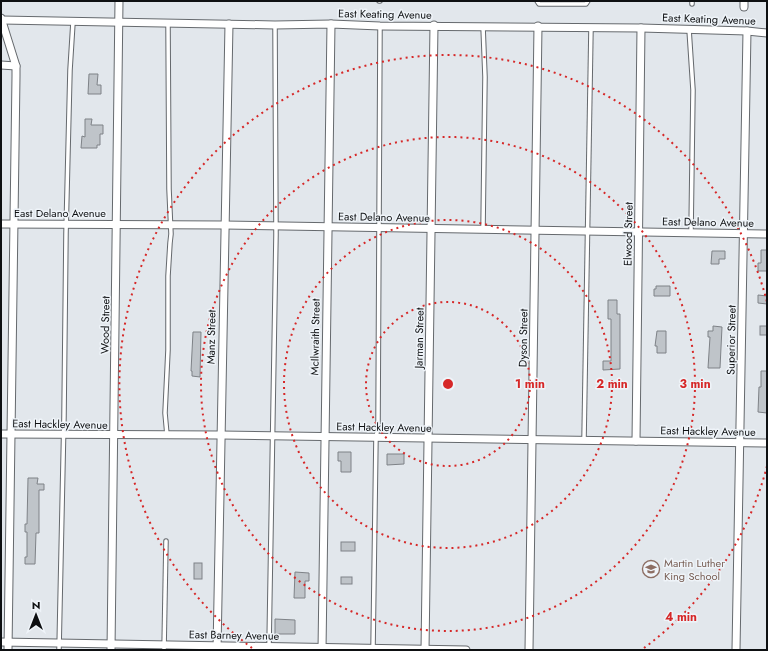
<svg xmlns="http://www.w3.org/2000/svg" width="768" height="651" font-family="Jost,sans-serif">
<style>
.building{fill:#bfc4c9;stroke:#7e8287}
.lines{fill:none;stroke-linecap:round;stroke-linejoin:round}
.lane-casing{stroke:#65696d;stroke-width:5.5}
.street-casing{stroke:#65696d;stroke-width:9}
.lane{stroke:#fff;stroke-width:3.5}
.street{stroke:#fff;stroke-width:7}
.ring{fill:none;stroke:#d62828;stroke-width:2;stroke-dasharray:2 4}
.labels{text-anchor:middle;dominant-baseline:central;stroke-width:3;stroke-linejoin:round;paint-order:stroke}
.street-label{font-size:11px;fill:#0e1012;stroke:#eff4f9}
.education-label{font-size:11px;fill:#785e54;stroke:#eff4f9;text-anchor:start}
.centre{fill:#d62828;stroke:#eff4f9;stroke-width:2}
.ring-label{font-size:12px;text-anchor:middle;font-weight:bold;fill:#d62828;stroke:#eff4f9;stroke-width:3;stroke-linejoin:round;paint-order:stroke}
</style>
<rect width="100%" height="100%" fill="#e2e7ec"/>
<g class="building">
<path d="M89,74H98L97,85H101V94H88Z"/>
<path d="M85,119H92L91,125H103V134H100V145H97V148H81L82,136L85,137Z"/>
<path d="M761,250H767V271H758V263H761Z"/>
<path d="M712,251H725V259H719V264H711Z"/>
<path d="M656,286H670V296H654V289H656Z"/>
<path d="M758,295L767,296V304L758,303Z"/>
<path d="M608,300H617V314H620V369L603,370V361H611V319H608Z"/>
<path d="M713,326L722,327L720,368H708L710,337H708V331H713Z"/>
<rect x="760" y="326" width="7" height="9"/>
<path d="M657,331H666V353H657V346H655Z"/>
<path d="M193,332H201L200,377L192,376V371H191Z"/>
<path d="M761,371H767V413L758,412L759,387H761Z"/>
<path d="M338,452H351V472H341V461H338Z"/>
<path d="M387,454H404V464L387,465Z"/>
<path d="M28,478H38L37,484H44V490H39V533H36L35,564H25V557H27V532H25V524H27Z"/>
<rect x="341" y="542" width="14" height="9"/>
<rect x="194" y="563" width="8" height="16"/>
<path d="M295,572L309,573V581H305V598H294Z"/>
<rect x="341" y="577" width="11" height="7"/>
<path d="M275,619L295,620V634H275Z"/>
</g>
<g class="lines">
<g class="lane-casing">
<g id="lane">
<path d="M379,1H380"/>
<path d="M537,1L539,4H586L588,1"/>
<path d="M692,4V1"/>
<path d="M483,26L485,77L483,229"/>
<path d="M689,29L693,90L691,233"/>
<path d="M167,435L165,413L168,350V276L170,243L171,234L169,189L168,23"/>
<path d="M584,440L591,28"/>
<path d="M269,647L276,235L275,25"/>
<path d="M373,649L376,437L378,428L380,26"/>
<path d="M59,650L64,416L66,233L70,70L73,22"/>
<path d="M164,650L166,541"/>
</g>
</g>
<g class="street-casing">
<g id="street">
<path d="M744,7V1"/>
<path d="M1,18L16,66V76L8,650"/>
<path d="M2,20L275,25L331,24L380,26L641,28L747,31L767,33"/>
<path d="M1,65L16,66"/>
<path d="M1,224L224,225L767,234"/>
<path d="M1,434L221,435L767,443"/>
<path d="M636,441L641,28"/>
<path d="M1,642L466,650"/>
<path d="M111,650L119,1"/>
<path d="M217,650L229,24"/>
<path d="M322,650L331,24"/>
<path d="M425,650L434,25"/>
<path d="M529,650L538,26"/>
<path d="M736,650L747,31"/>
</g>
</g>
<use href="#lane" class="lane"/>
<use href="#street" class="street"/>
</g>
<g class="ring">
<circle cx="448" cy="384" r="82"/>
<circle cx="448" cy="384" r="164"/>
<circle cx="448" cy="384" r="247"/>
<path d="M767 466A329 329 0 0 1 644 648M252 648A329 329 0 1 1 767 302"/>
</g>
<defs>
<g id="school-ring" transform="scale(0.9)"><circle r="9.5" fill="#eff4f9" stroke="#8d6e63" stroke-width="1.5"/><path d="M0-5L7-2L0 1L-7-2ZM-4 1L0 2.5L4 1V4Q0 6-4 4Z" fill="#8d6e63"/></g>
</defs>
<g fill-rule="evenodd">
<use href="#school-ring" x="651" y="569"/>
</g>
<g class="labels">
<g class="street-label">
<text transform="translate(385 14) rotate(1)">East Keating Avenue</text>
<text transform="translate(709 19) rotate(2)">East Keating Avenue</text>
<text x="60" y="213">East Delano Avenue</text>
<text transform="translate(384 217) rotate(1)">East Delano Avenue</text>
<text transform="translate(708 222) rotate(1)">East Delano Avenue</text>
<text transform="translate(628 234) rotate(-89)">Elwood Street</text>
<text transform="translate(105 325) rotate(-89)">Wood Street</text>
<text transform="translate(211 337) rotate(-89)">Manz Street</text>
<text transform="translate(315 337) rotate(-89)">McIlwraith Street</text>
<text transform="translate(419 338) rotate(-89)">Jarman Street</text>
<text transform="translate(523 338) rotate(-89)">Dyson Street</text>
<text transform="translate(731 340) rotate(-89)">Superior Street</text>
<text transform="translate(60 424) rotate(1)">East Hackley Avenue</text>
<text transform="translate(384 427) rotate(1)">East Hackley Avenue</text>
<text transform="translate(708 431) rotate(1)">East Hackley Avenue</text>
<text transform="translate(234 635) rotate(1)">East Barney Avenue</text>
</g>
<g class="education-label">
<text x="664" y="563">Martin Luther<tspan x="664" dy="13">King School</tspan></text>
</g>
</g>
<circle cx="448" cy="384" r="6" class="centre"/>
<g class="ring-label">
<text x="530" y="388">1 min</text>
<text x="612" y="388">2 min</text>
<text x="695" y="388">3 min</text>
<text x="681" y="621">4 min</text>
</g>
<rect width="768" height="651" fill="none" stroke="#0e1012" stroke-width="4"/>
<g transform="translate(36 615)" stroke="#eff4f9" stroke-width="3" paint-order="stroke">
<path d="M0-3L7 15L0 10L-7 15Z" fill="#0e1012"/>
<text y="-6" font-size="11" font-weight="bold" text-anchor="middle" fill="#0e1012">N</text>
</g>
</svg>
